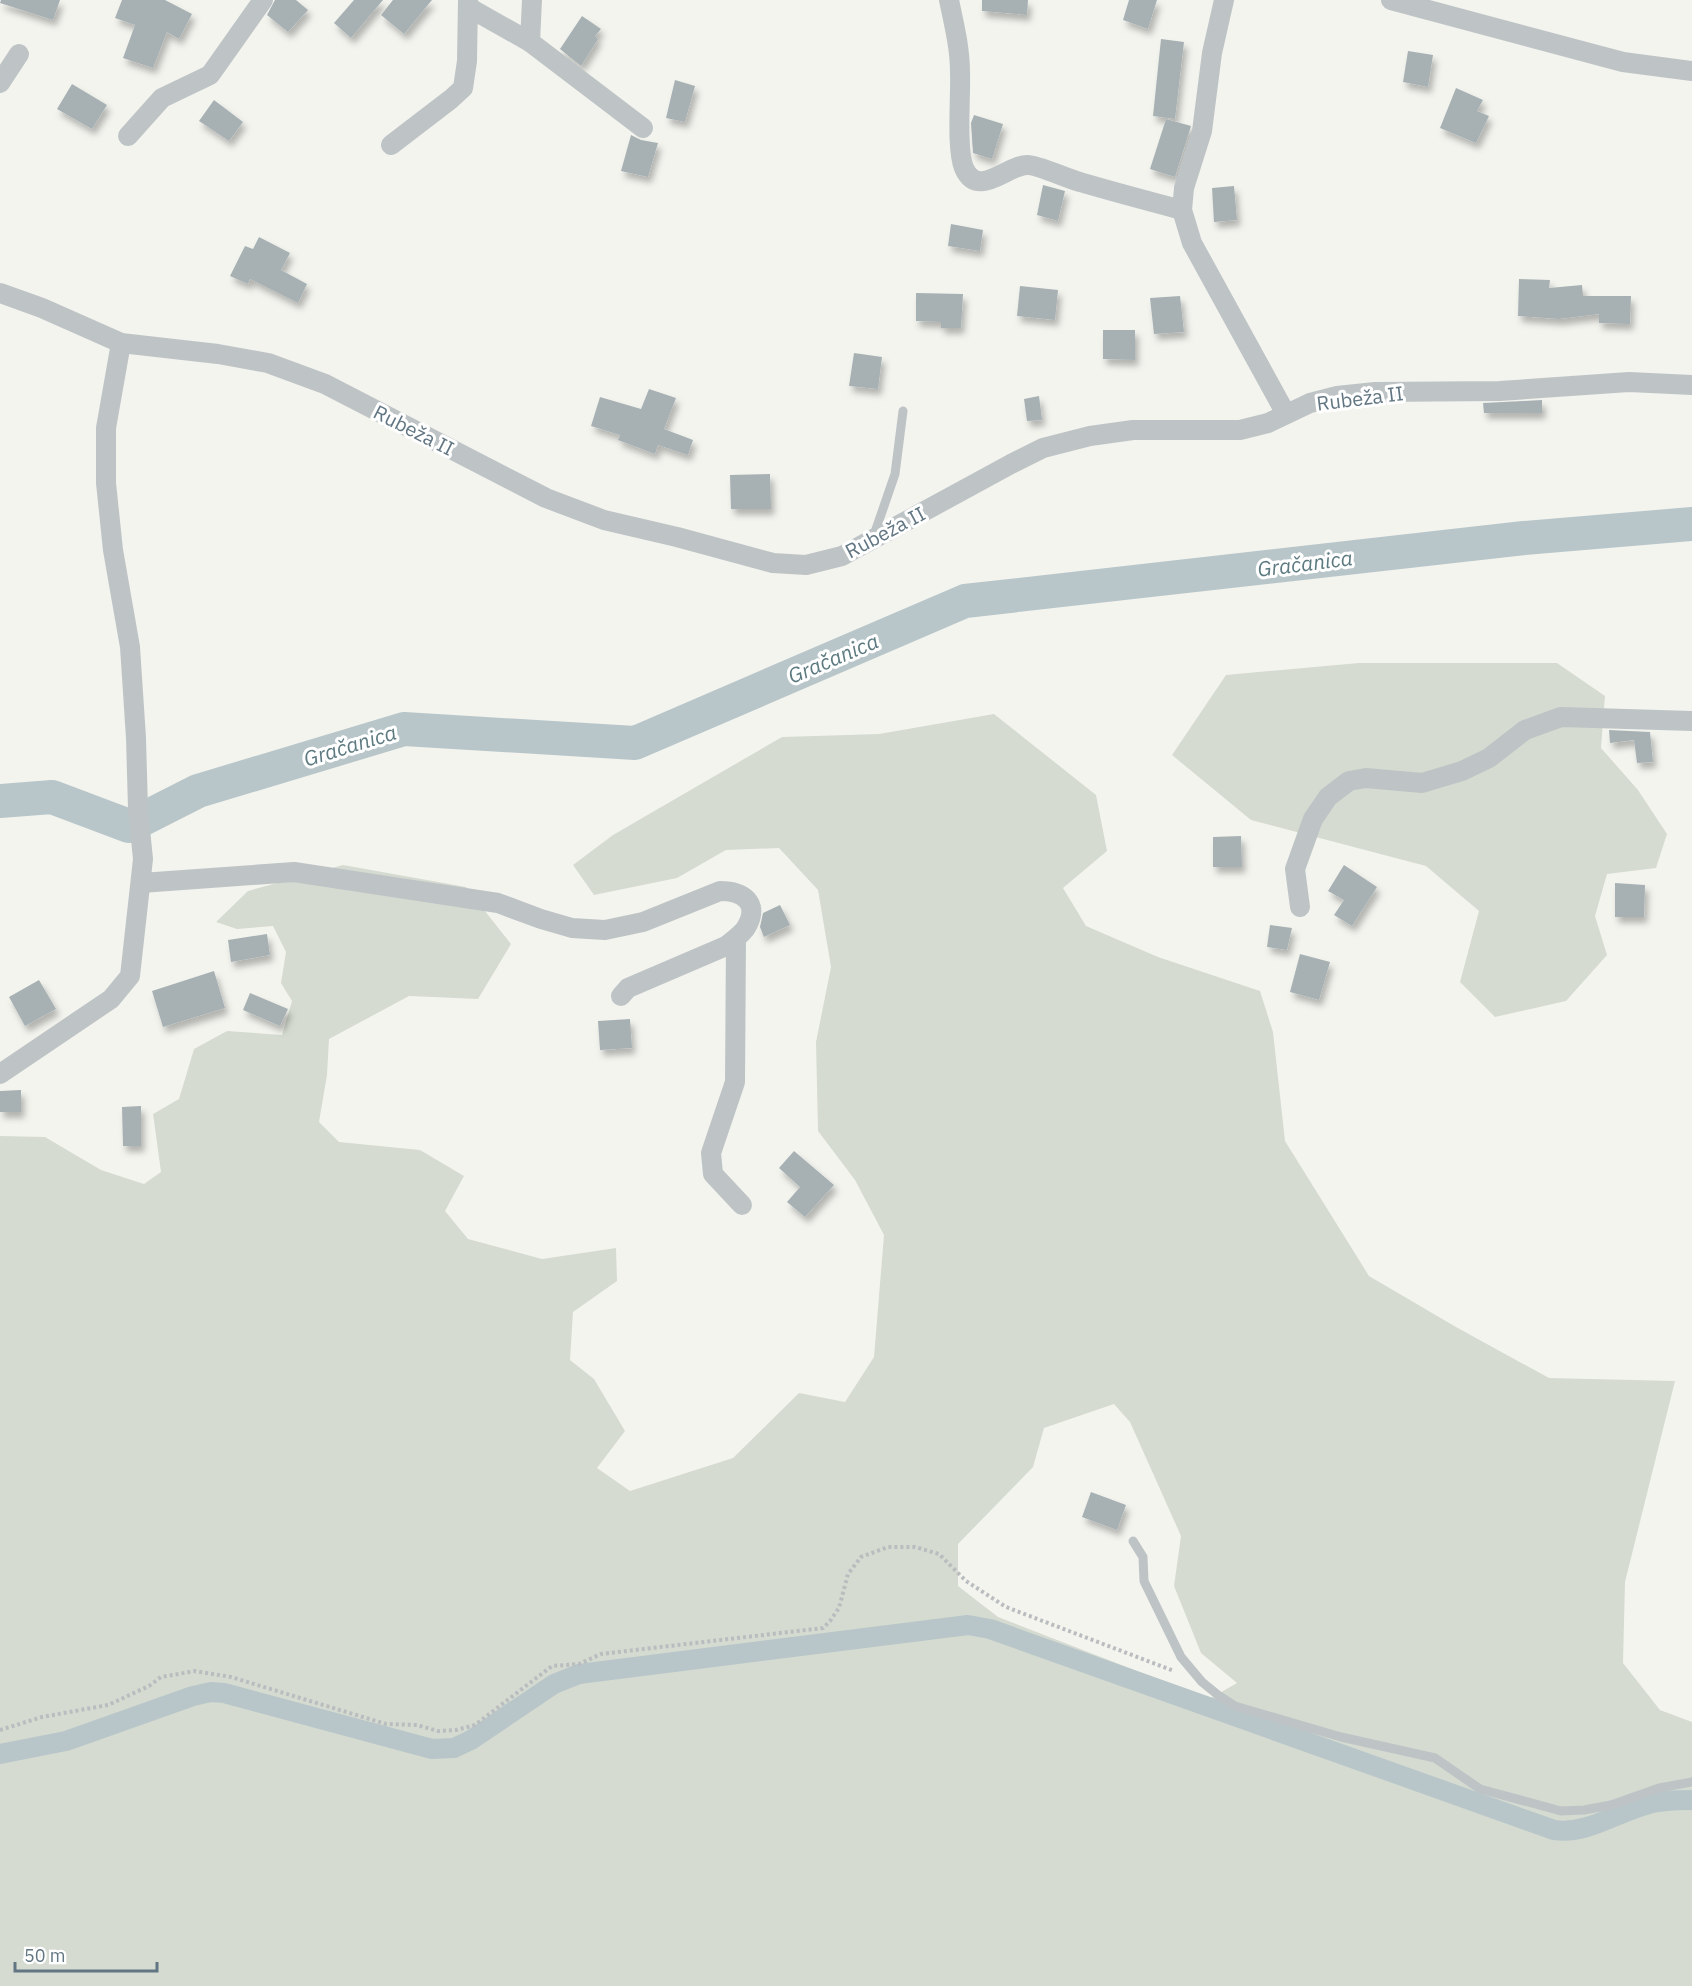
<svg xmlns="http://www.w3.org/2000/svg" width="1692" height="1986" font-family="'IBM Plex Sans',sans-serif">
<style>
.green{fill:#d5dbd0;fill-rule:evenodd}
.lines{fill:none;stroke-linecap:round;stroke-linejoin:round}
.canal{stroke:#b8c6ca;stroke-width:20}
.river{stroke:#b8c6ca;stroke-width:34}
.building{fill:#a7b1b4;filter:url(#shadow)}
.path{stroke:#babdbf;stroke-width:4;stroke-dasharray:3 3;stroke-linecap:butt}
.service{stroke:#bec4c6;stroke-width:9}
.minor{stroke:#bec4c6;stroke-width:20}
.labels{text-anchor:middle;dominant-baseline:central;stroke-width:6;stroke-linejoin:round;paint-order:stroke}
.street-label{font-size:20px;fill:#617682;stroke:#fff}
.water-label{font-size:21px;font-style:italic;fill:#5c7a80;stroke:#fff}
</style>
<defs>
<filter id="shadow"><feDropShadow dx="3.5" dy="6" stdDeviation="3" flood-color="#0004"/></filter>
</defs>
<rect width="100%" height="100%" fill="#f4f4ef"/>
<g class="green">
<path d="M1359,663H1557L1605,696L1601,748L1638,790L1667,834L1656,868L1607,874L1595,916L1607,955L1566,1001L1495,1017L1460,982L1479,911L1426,866L1251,820L1172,755L1226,675Z"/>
<path d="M994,714L1096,795L1107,851L1063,888L1086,926L1158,957L1260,991L1273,1032L1285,1141L1369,1276L1456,1327L1549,1378L1675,1381L1625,1582L1623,1663L1660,1710L1692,1722V1986H0V1136L45,1137L101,1170L144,1184L161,1172L153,1114L179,1099L194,1049L227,1031L282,1035L292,1001L281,983L286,952L273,926L237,929L216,922L248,891L343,865L466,887L511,944L478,999L409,996L329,1039L327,1075L319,1122L339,1142L420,1150L464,1176L445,1211L468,1239L542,1259L616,1248L617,1281L573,1312L570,1360L594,1379L625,1431L597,1468L630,1491L733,1458L799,1393L845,1402L874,1357L884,1235L855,1180L818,1131L816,1042L831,967L818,890L779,848L726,850L677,878L594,895L573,865L613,835L782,737L879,734ZM1114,1404L1130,1422L1181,1536L1174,1586L1201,1653L1237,1683L1209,1699L998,1617L958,1586V1544L1033,1467L1044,1428Z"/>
</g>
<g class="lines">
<path class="canal" d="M0,1754L66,1741L193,1696L211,1692L224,1693L432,1749L454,1748L471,1740L554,1684L579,1674L968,1625L990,1629L1554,1830C1587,1835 1617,1812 1649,1804C1663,1800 1678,1800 1692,1800"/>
<path class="river" d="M0,801L52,797L129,826L198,791L404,729L635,743L965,601L1524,538L1692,524"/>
</g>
<g class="building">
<path d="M1,0H60L53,20L0,3Z"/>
<path d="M122,0H165L192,14L179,39L167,32L153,68L123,58L135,25L115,18Z"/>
<path d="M275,0H296L308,10L288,32L267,15Z"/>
<path d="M354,0H383L351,38L334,23Z"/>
<path d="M393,0H432L404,34L381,15Z"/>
<path d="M982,0H1028L1027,15L982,11Z"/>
<path d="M1129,0H1157L1148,29L1123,20Z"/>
<path d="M582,16L601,29L595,36L598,39L581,66L560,49Z"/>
<path d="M1161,39L1184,42L1175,119L1153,116Z"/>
<path d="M1408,51L1433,55L1428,87L1403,82Z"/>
<path d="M675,80L695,86L685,122L666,118Z"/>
<path d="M72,84L107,105L92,129L57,109Z"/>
<path d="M1456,88L1483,100L1477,111L1489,116L1476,143L1440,128Z"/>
<path d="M214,100L243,122L229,141L199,121Z"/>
<path d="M974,115L1003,124L992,159L973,153L971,123Z"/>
<path d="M1166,119L1191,126L1175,177L1150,169Z"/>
<path d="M631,135L641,140L658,143L648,177L621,171Z"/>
<path d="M1043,185L1065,191L1058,221L1037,215Z"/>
<path d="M1234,186L1237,220L1214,222L1212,188Z"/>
<path d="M951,224L983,230L980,251L948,246Z"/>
<path d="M259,237L290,253L281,270L307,284L298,303L250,279L248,284L230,276L245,246L253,249Z"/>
<path d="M1519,279L1550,280L1549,288L1582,285L1583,296H1631L1630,324L1599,323V314L1559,319L1518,316Z"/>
<path d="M1020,286L1058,290L1055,320L1017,316Z"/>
<path d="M916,293L963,294L961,328H941V322L916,321Z"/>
<path d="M1180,296L1184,332L1154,334L1150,298Z"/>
<path d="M1103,330H1135V360L1103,359Z"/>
<path d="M854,353L882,357L878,389L849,386Z"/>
<path d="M649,389L676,398L664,429L693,440L688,455L658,445L655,454L618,440L620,435L591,426L600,397L641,409Z"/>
<path d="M1039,396L1042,420L1027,421L1024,399Z"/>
<path d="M1542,400V413H1484L1483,403Z"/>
<path d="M770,474L771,509H731L730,475Z"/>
<path d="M1609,730L1650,732L1653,762L1637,763L1634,740L1610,743Z"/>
<path d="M1241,836L1242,867H1213V837Z"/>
<path d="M1344,865L1377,887L1352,926L1334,915L1344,900L1328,891Z"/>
<path d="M1615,883L1645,885L1644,917H1615Z"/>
<path d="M780,905L790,925L764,937L760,927L763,913Z"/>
<path d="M1270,925L1292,928L1287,950L1267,947Z"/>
<path d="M267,934L270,955L231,962L228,940Z"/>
<path d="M1300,954L1330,962L1319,1000L1290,992Z"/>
<path d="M214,971L225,1008L163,1027L152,991Z"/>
<path d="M39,980L56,1009L25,1026L9,997Z"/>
<path d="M250,993L288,1009L280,1026L243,1010Z"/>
<path d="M630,1019L632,1048L600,1050L598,1021Z"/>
<path d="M21,1090V1112H0V1091Z"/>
<path d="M141,1106V1146H123L122,1107Z"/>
<path d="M794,1151L834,1185L805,1217L787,1202L800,1187L779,1168Z"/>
<path d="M1091,1492L1126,1505L1117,1530L1082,1517Z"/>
</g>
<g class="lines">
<path class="path" d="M0,1730L42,1717L108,1705L149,1686L161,1677L195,1671L231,1677L386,1724L417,1725L438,1731L456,1730L475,1725L552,1666L579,1664L601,1654L823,1628L830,1621L839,1608L848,1574L861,1557L888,1547H915L939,1554L966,1581L1006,1607L1174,1671"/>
<g class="service">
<path d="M874,535L895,474L903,411"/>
<path d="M1133,1541L1143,1557L1144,1581L1181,1657L1202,1682L1218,1695L1235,1706L1341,1737L1435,1758L1480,1789L1561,1811L1584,1810L1611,1805L1659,1788L1692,1782"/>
</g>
<g class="minor">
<path d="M532,0L530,42L643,128"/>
<path d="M949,0C954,24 960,48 960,72C961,96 956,149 964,168C978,200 1008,164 1028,165C1038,165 1068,179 1080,182C1114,192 1148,201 1182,210"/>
<path d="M1224,0L1212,53L1202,131L1184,188L1182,210L1192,243L1286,414"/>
<path d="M1391,0L1623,62L1692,71"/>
<path d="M468,7L530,42"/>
<path d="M0,83L19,54"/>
<path d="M128,136L162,98L210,75L263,0"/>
<path d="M391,145L451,99L463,88L467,61L468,0"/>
<path d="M0,293L42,308L121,343L218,354L268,363L325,384L546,498L604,520L677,537L773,563L806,565L842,556L1011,464L1043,448L1090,436L1133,430H1240L1268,423L1310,403L1337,396L1375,392L1500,391L1629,382L1692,385"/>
<path d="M141,883L294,872L498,903L541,919L572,928L605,930L643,922L720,891C742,891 760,902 747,926C743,934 733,940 726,946L628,988L621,996"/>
<path d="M1300,907L1295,869L1313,819L1328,797L1349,781L1366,778L1422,783L1462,771L1489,758L1525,730L1561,717L1692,721"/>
<path d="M736,939L735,1082L711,1153L713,1174L742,1205"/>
<path d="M0,1074L111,999L130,976L143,859L138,809L136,738L130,647L113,550L106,483V428L121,343"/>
</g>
</g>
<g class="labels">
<g class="street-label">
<text transform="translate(1360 398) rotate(-7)">Rubeža II</text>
<text transform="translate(414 430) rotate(27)">Rubeža II</text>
<text transform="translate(885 532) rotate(-28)">Rubeža II</text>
</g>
<g class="water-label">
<text transform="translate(1305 563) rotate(-7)">Gračanica</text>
<text transform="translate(833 658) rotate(-23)">Gračanica</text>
<text transform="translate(350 745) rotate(-17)">Gračanica</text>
</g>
</g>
<path d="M15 1962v9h142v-9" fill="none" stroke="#617682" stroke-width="3"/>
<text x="24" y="1962" font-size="18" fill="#617682" stroke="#ffffff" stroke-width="4.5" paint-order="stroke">50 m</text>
</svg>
